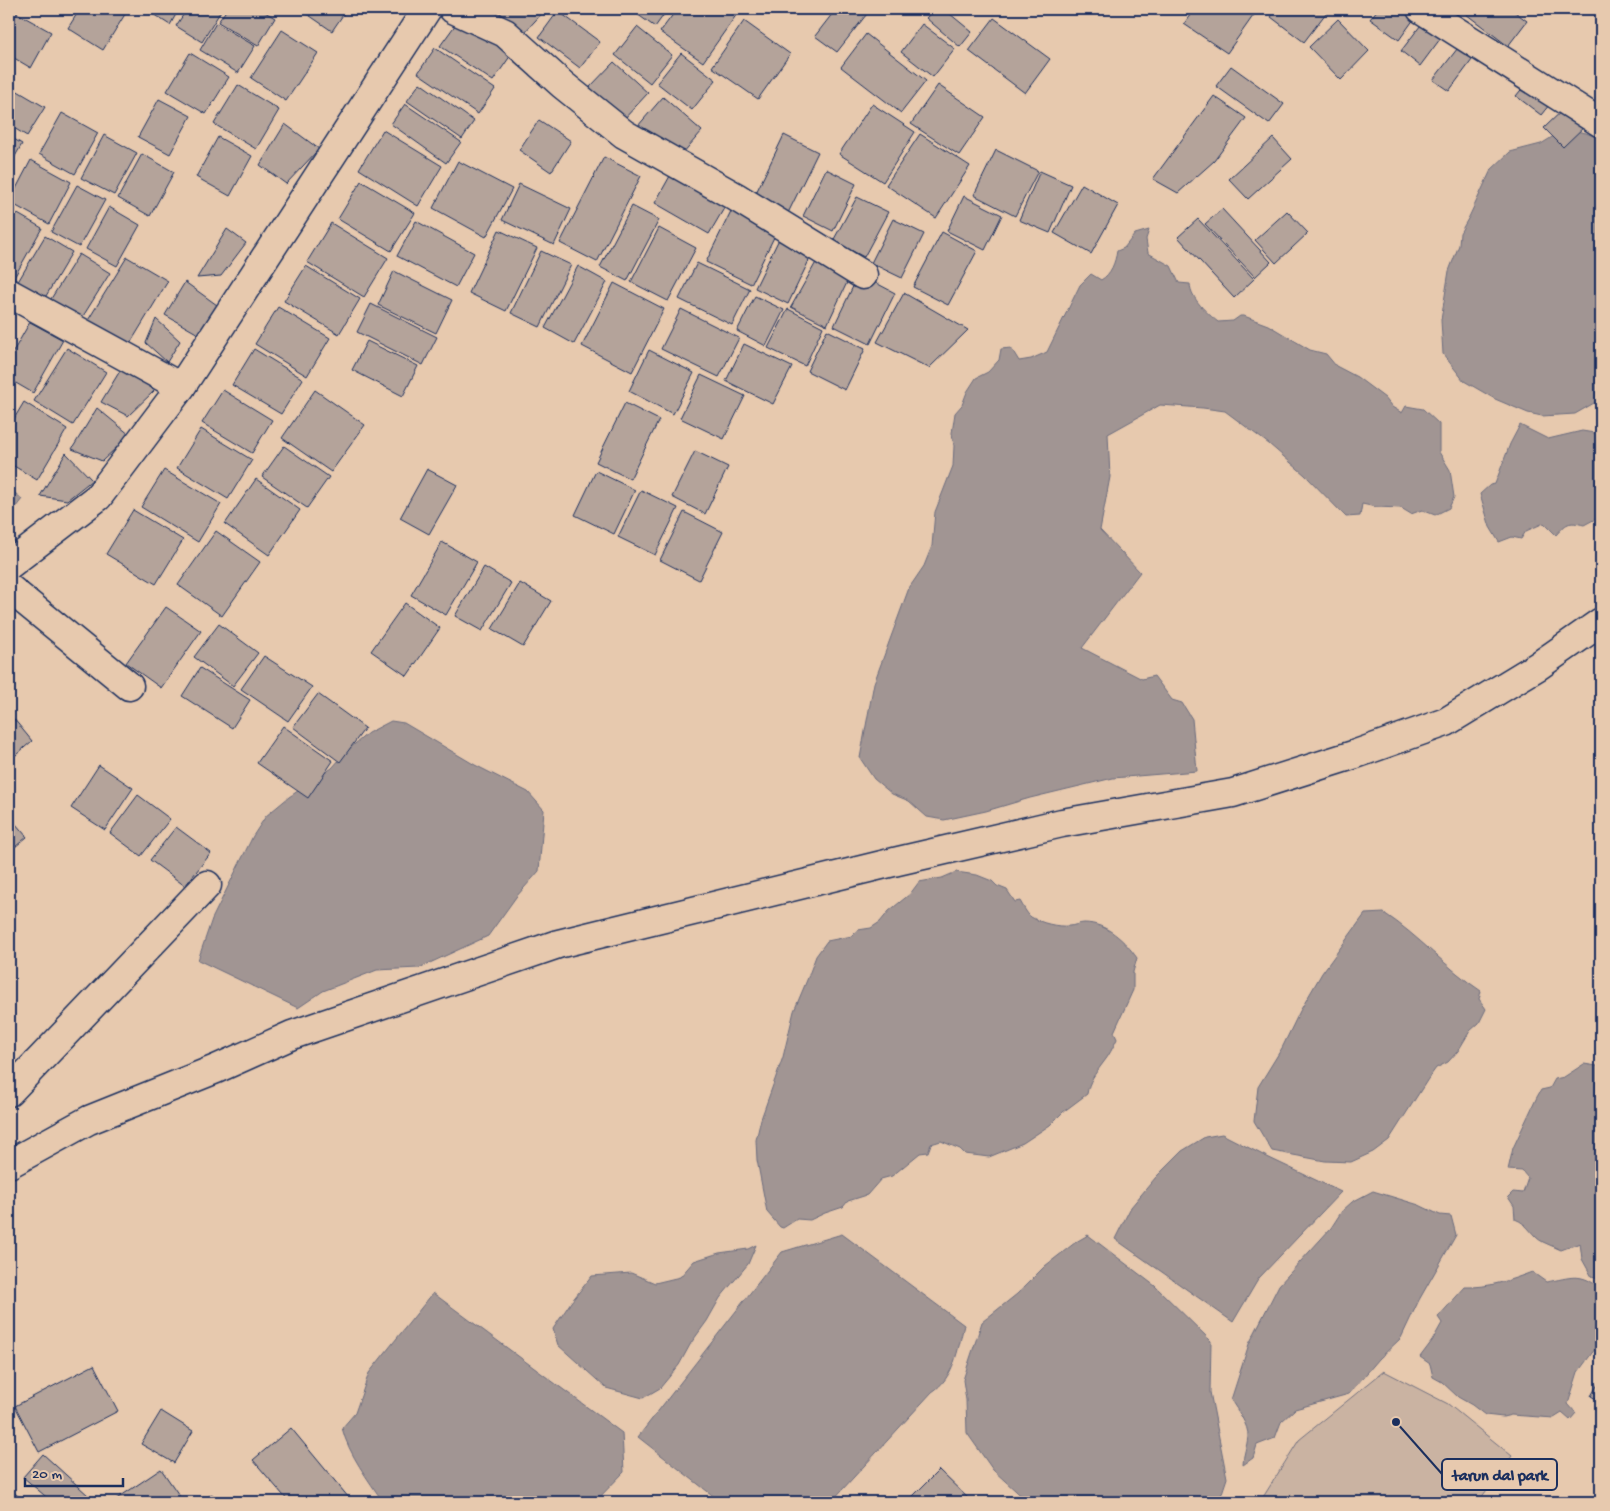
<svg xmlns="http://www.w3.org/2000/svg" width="1610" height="1511" font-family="'Gochi Hand',sans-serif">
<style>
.green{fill:#cab3a2;stroke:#727180}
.water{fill:#a19593;stroke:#6b6c7e}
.building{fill:#b4a39a;stroke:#1b2f5e}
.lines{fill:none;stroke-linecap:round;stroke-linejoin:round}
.minor-casing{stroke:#1b2f5e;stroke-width:31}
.tertiary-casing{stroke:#1b2f5e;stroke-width:31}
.minor{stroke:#e7c9ae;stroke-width:28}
.tertiary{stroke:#e7c9ae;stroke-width:28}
.leader{fill:none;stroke:#1b2f5e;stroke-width:2}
.callout-dot{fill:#1b2f5e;stroke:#e7c9ae;stroke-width:2}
.callout{fill:#e7c9ae;stroke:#1b2f5e;stroke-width:2}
.callout-label{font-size:16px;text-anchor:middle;font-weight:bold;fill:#1b2f5e}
</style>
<rect width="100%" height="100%" fill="#e7c9ae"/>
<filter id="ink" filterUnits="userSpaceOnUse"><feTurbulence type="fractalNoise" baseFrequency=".02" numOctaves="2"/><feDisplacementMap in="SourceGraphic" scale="10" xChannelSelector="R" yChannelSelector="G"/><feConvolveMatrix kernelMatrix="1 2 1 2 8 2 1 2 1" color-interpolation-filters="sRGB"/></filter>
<g filter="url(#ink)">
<path class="green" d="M1384,1371L1448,1404L1512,1456L1478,1502H1260L1299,1440Z"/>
<g class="water">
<path d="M1565,129L1586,133L1601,139V399L1575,414L1542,416L1528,413L1495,399L1464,381L1443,354L1441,320L1449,271L1459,245L1460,233L1469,217L1491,170L1510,152L1541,144Z"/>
<path d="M1149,230L1146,239L1148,253L1171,266L1179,283L1190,284C1191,299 1207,313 1218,322L1233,321L1240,316H1244L1268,325L1310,350L1326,354L1336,366L1357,377L1385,398L1392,407L1402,413L1406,406L1423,409L1439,424V452L1450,470L1454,497L1449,508L1435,515L1422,510L1411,514L1401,508L1376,507L1362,504L1360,516L1346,517L1305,475L1269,444L1225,411L1203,408L1160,405L1108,434L1110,477L1100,530L1140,572L1082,648L1142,679L1154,676L1172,700L1182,703L1192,719L1197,771L1113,778L1030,798L986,811L944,820L927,817L909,801L892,794L874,779L860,758L874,683L909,588L924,566L932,546L935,512L953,466L954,446L952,433L955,413L962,405L967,392L976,378L988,372L999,360L1001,349L1011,348L1019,361L1031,359L1047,352L1080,285L1091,274L1101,280C1111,274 1115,263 1117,251L1124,248L1135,234Z"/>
<path d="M1520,425L1548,439L1582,431L1601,434V516L1584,525C1568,521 1567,523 1556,535L1544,523L1526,531L1521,539L1512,537L1499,542L1490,527L1480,494L1490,485L1495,484L1510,444Z"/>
<path d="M9,488L22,499L9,516Z"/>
<path d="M391,721L404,723L475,765L528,792L544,810L539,871L516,897L488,936L419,968L377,970L323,991L298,1008L198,960L212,919L253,836L266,816L289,797L332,768L349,749L368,733Z"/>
<path d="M956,872L977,875L992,881L997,886L1007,890L1015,902L1020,901C1023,906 1027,914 1031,917C1041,923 1057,927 1069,926C1074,926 1079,923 1084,923C1107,923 1125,941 1137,958L1133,972V990L1114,1032L1117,1039C1113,1047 1109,1056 1103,1063C1095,1074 1089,1081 1087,1094L1063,1112L1050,1125L1023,1143L989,1157L965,1154L960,1149L941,1141L931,1144L928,1152L920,1153L892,1176L881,1179L867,1195L848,1201L843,1207L825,1213L810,1220L797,1219L783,1228L780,1227L767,1212L757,1160L756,1140L761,1119L783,1057L794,1011L807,980L816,956L827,941L852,936L858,930L871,928L880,922L889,911L910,894L919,882L942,878Z"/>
<path d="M1384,913C1419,936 1446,968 1481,991L1479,999L1486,1009L1479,1023L1470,1031L1458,1051L1448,1062L1436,1068L1428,1079L1389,1140L1373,1152L1351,1162L1325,1161L1272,1151L1254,1121L1258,1087L1282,1048L1300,1011L1322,973L1365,914Z"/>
<path d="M1584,1064L1597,1066L1601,1064V1280L1592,1277L1582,1259L1580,1243L1561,1250C1555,1247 1549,1245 1543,1242C1532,1237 1529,1224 1515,1219L1514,1206L1508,1197L1513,1192L1523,1193L1528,1178L1522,1171L1508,1170L1513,1148L1537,1097L1541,1090L1550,1088L1555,1079L1564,1077Z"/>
<path d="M1222,1134L1263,1155L1341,1192L1259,1278L1233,1322L1115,1239L1131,1207L1156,1177L1182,1151L1205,1137Z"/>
<path d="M1373,1191L1419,1205L1440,1215L1451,1216L1456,1235L1419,1300L1401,1338L1379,1359L1349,1394L1295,1409L1281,1422L1275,1438L1257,1445L1253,1458L1243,1465C1243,1454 1247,1447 1248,1437C1249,1425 1237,1410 1231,1400L1249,1344L1279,1285L1331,1228L1342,1211L1352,1202Z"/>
<path d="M842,1234L964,1325C958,1349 954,1378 932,1392L831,1502H721L638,1437L782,1252Z"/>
<path d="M1088,1235L1155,1286L1211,1341L1210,1392L1227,1478L1219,1502H1028L993,1470L967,1433L966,1400L963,1380L982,1322L1017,1294L1045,1266L1076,1242Z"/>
<path d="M756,1245L748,1264L720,1298L707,1321L691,1343L679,1365L660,1388L643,1398L606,1388L558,1345L553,1329L571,1302L592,1276L631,1273L655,1283L680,1277L694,1261L719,1253L748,1249Z"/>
<path d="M1532,1272L1546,1282C1571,1278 1580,1271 1601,1289V1322L1595,1349L1578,1372L1568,1404L1576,1413L1570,1420L1562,1413L1554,1418L1511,1415L1503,1417L1485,1415L1472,1405L1458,1397L1442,1382L1433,1377L1430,1364L1420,1357L1432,1341L1442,1323L1438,1317L1465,1287C1488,1288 1511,1280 1532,1272Z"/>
<path d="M433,1293L622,1433L624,1472L595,1502H383C368,1479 349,1455 342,1428L355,1413L369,1373Z"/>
</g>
<g class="building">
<path d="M80,9H123L127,11L103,50L68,28Z"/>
<path d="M145,9H179L170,25Z"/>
<path d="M187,9H222L202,42L176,26Z"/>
<path d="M227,9H260L275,18L258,46L218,22Z"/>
<path d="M300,9H347L332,31Z"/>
<path d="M496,9H546L523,34Z"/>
<path d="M630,9H668L655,27Z"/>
<path d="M677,9H730L737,14L703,62L660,32Z"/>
<path d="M836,9L870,10L837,52L815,36Z"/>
<path d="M935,9H944L972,32L960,47L926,18Z"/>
<path d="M1194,9H1258L1227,53L1184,24Z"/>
<path d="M1277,9H1329L1304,42L1271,17Z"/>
<path d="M1378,9H1400L1414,19L1399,40L1370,19Z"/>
<path d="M1464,9H1511L1527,21L1508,46L1462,11Z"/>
<path d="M558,11L600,42L580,68L539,37Z"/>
<path d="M15,12L51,32L31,68L9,55V23Z"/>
<path d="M461,17L513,52L493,81L440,46Z"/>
<path d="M1427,17L1446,31L1420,66L1401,51Z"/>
<path d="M994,18L1050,59L1025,93L969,51Z"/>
<path d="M1338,19L1369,51L1341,80L1309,47Z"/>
<path d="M744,21L790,54L758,99L712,67Z"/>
<path d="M216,23L255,46L238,73L200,50Z"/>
<path d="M922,24L955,49L933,77L901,52Z"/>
<path d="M637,27L672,55L650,83L615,55Z"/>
<path d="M282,30L318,53L286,101L251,78Z"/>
<path d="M866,34L926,81L901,113L841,67Z"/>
<path d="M1461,44L1475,56L1449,91L1433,80Z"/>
<path d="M435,48L495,89L478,114L418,73Z"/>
<path d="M190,53L229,77L206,114L167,91Z"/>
<path d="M681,53L716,80L692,110L657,83Z"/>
<path d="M614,62L648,93L624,119L589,88Z"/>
<path d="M1231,66L1284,104L1269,124L1216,86Z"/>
<path d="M1529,80L1554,99L1541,115L1516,96Z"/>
<path d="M420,83L474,121L462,139L407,101Z"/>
<path d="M238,85L279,110L256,149L214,124Z"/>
<path d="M938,85L985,117L959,155L911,124Z"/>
<path d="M9,86L45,107L27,136L9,125Z"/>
<path d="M1214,96L1246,118L1214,161L1178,193L1153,179Z"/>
<path d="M663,97L702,131L676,161L637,127Z"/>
<path d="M159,99L191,116L170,154L138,137Z"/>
<path d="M405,104L461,142L446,163L391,124Z"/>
<path d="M872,104L915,132L883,182L839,154Z"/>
<path d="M1568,105L1587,124L1563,147L1544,128Z"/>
<path d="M62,113L98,133L75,174L39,154Z"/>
<path d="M539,120L571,141L551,172L519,150Z"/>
<path d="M285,124L319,149L286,184L260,165Z"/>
<path d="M383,130L442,166L418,206L359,169Z"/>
<path d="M920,134L970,166L936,218L886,185Z"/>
<path d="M104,135L137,153L114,195L81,178Z"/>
<path d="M784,135L818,152L788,213L754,197Z"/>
<path d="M9,136L22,144L9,167Z"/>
<path d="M218,137L252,156L230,196L196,177Z"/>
<path d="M1273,138L1292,159L1248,199L1229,179Z"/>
<path d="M996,150L1038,171L1015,216L974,195Z"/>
<path d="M142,154L174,172L150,216L118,198Z"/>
<path d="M604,157L641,176L597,262L560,243Z"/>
<path d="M31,160L71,182L49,224L9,202Z"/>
<path d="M458,161L512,189L486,237L433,208Z"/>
<path d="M675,167L730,198L709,234L655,203Z"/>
<path d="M826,169L856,184L833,231L803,216Z"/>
<path d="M1040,171L1071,185L1050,233L1019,220Z"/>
<path d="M361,181L415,213L391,251L338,219Z"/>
<path d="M519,184L571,209L554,245L502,220Z"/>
<path d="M1082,184L1118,205L1091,254L1054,233Z"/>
<path d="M77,185L105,200L79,247L51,232Z"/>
<path d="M964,196L1002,215L985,250L947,231Z"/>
<path d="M857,197L888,212L864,257L833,241Z"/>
<path d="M734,205L779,227L751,284L706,262Z"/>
<path d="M632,206L659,220L627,281L600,267Z"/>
<path d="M109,207L140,225L117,266L86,249Z"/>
<path d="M9,209L42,228L11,283L9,282Z"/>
<path d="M1222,209L1271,262L1255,277L1205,224Z"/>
<path d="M1287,211L1308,233L1276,263L1255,240Z"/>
<path d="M893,219L924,234L902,278L871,263Z"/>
<path d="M1198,219L1254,279L1234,298L1178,237Z"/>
<path d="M416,221L474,253L456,287L397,256Z"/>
<path d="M331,223L388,258L364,297L307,262Z"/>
<path d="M659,228L696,248L668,301L631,282Z"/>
<path d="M227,229L246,243L221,276L197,278Z"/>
<path d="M499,230L537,248L506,311L469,293Z"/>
<path d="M783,231L816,246L788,304L755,288Z"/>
<path d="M942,232L977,251L948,305L913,287Z"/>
<path d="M45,236L72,252L43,301L16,285Z"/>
<path d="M541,251L571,265L540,327L511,313Z"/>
<path d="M79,254L110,273L80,321L49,302Z"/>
<path d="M127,257L168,281L128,347L87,322Z"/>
<path d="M819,257L851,274L827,325L791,307Z"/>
<path d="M697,263L750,289L732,325L679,299Z"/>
<path d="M306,266L360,299L339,334L284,301Z"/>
<path d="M578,266L607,282L574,344L545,328Z"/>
<path d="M394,271L452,300L436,333L378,305Z"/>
<path d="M859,274L895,293L870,344L834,326Z"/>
<path d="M185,282L217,305L200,335L165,315Z"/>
<path d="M614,283L664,309L632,372L582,346Z"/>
<path d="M904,293L968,330L929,368L877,342Z"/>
<path d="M755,296L784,310L766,346L737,331Z"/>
<path d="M371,304L437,337L423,365L357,332Z"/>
<path d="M278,307L330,338L307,376L255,344Z"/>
<path d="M681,309L739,338L719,377L661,349Z"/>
<path d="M788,309L823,327L805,366L768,348Z"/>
<path d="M156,319L180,341L167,362L146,343Z"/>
<path d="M30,322L63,340L33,393L9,379V359Z"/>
<path d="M827,330L865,349L845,390L807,371Z"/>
<path d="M367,341L418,366L403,396L352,370Z"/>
<path d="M744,344L792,367L773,404L726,381Z"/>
<path d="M67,348L106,372L73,425L34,401Z"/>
<path d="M254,349L303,379L281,414L232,385Z"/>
<path d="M649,350L694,373L673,414L629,391Z"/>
<path d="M126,361L154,391L128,416L101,402Z"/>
<path d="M701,375L745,396L724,439L680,418Z"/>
<path d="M223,390L272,420L252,453L202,423Z"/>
<path d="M315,390L365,425L331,472L282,438Z"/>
<path d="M24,402L67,429L37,480L9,463V427Z"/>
<path d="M625,403L659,420L630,479L596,462Z"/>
<path d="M97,408L130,435L102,461L72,449Z"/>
<path d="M201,429L252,460L228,499L177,468Z"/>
<path d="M284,446L329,477L307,508L262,477Z"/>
<path d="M695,451L728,467L705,514L672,497Z"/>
<path d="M66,453L92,480L67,500L40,496Z"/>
<path d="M427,469L457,485L429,534L400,518Z"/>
<path d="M164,470L221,504L198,542L141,507Z"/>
<path d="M596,471L635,490L614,534L575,515Z"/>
<path d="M256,479L300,510L269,555L225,524Z"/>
<path d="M641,490L678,508L655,555L618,537Z"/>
<path d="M133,510L183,540L156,584L106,554Z"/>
<path d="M684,512L723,532L699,580L660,560Z"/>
<path d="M216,531L260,562L222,616L178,585Z"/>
<path d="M442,542L477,562L446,615L411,595Z"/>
<path d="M484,567L511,583L482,631L455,616Z"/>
<path d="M520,583L551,601L523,647L492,629Z"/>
<path d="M405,603L440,628L407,676L371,651Z"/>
<path d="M166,607L201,631L161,688L126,663Z"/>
<path d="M219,624L258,653L233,686L194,657Z"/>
<path d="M264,656L312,687L288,721L241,689Z"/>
<path d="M200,668L250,700L232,728L182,696Z"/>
<path d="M318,694L365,728L340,762L293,727Z"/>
<path d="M9,713L32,741L9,761Z"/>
<path d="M283,726L333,761L308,798L257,763Z"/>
<path d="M99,765L133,788L105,830L71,808Z"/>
<path d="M138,795L170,819L141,856L110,833Z"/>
<path d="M9,816L27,837L9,852Z"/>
<path d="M176,827L211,853L185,886L150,860Z"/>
<path d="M94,1365L118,1411L39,1452L15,1406Z"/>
<path d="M1601,1379V1402L1591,1396Z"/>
<path d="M161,1411L193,1431L174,1463L141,1444Z"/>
<path d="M291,1428L349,1498L344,1502H289L253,1460Z"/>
<path d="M43,1454L89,1496L84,1502H52L23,1477Z"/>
<path d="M161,1469L183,1501L181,1502H112Z"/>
<path d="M939,1470L972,1502L908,1501Z"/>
<path d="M9,1488L25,1502H9Z"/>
<path d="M212,1494L219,1502H200Z"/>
</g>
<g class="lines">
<g class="minor-casing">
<g id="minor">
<path d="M453,9L505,33L563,85L624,134L736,197L863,275"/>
<path d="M1421,9L1601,123"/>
<path d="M9,293L181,387"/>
<path d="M9,565L98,497L181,387L427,9"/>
<path d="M9,588L129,686"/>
<path d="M9,1092L207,885"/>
</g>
</g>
<g class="tertiary-casing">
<path id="tertiary" d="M9,1164L89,1120L216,1069L292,1035L558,944L898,861L1062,823L1233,793L1353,755L1446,722L1538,666L1601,622"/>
</g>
<use href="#minor" class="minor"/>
<use href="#tertiary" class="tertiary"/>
</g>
</g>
<path class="leader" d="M1396 1422L1442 1474"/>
<circle class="callout-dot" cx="1396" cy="1422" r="5"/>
<rect class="callout" x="1442" y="1459" width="115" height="31" rx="5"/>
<g class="callout-label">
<text x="1500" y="1480">tarun dal park</text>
</g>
<rect width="1610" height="1511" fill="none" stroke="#e7c9ae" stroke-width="30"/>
<rect x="15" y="15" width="1580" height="1481" fill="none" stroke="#1b2f5e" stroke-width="2" filter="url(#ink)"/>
<path d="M25 1478v8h98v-8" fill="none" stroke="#1b2f5e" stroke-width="2.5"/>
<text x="32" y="1478" font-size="15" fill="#1b2f5e" stroke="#e7c9ae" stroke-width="4" paint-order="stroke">20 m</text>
</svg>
